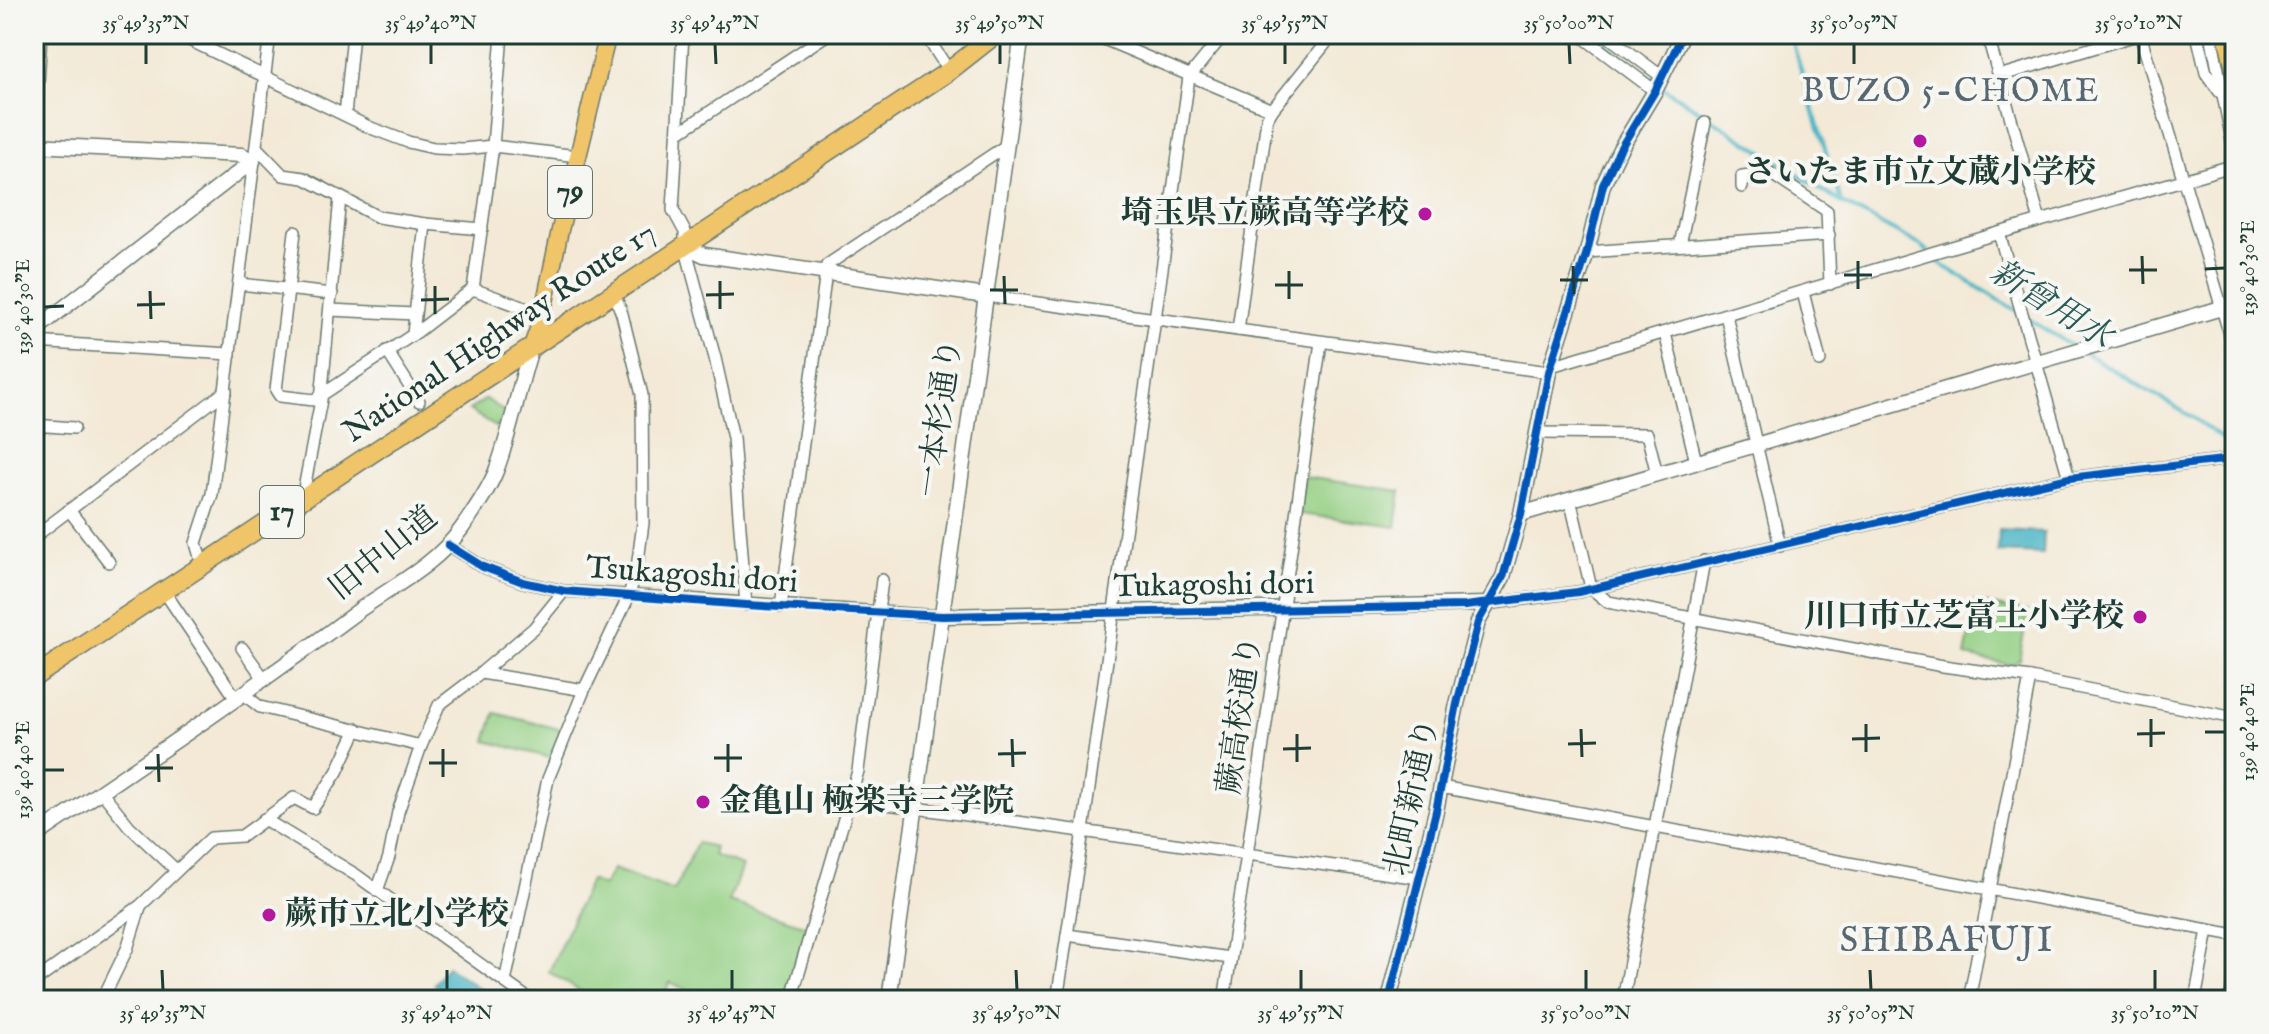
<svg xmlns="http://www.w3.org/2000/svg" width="2269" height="1034" font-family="'IM FELL English','Noto Serif JP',serif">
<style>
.green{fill:#95d085;stroke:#5a865c;stroke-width:2}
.water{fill:#49b5c6;stroke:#34797d;stroke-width:2}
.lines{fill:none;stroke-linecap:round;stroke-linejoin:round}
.stream{stroke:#49b5c6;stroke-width:4}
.minor-casing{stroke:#69796d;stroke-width:14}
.tertiary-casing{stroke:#69796d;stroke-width:17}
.primary-casing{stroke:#69796d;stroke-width:19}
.trunk-casing{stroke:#69796d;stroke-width:21}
.minor{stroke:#fff;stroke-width:11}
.tertiary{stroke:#fff;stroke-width:14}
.primary{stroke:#f0c469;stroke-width:16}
.trunk{stroke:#f0c469;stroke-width:18}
.cycleway-casing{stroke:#f6f6f2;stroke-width:13}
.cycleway{stroke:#0057b8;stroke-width:8}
.ticks{fill:none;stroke:#1f3d34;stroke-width:3}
.poi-dot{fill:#b5179e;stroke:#f6f6f2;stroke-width:3}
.labels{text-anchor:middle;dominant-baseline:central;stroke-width:8;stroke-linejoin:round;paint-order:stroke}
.shield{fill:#f6f6f2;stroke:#60746d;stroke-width:2}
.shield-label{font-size:30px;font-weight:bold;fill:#1f3d34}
.poi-label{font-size:32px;font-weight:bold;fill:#1f3d34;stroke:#f6f6f2;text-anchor:end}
.street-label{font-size:32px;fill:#1f3d34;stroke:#f6f6f2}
.neighbourhood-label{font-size:34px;letter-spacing:2px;fill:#586872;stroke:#f6f6f2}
.water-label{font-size:34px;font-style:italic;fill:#2a5b58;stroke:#f6f6f2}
.quarter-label{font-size:36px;letter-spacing:2px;fill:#586872;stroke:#f6f6f2}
.neatline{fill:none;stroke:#1f3d34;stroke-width:3}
.ticks-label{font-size:20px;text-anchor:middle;fill:#1f3d34}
</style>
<rect width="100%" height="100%" fill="#f6f6f2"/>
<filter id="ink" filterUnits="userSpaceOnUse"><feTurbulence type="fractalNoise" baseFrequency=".0125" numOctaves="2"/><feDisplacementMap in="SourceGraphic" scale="16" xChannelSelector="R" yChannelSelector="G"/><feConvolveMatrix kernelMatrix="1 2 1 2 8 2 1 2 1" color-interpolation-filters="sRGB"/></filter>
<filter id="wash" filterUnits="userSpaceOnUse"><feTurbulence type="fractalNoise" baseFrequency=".006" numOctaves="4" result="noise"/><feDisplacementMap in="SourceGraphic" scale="32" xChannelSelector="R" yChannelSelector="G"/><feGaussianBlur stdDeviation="1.8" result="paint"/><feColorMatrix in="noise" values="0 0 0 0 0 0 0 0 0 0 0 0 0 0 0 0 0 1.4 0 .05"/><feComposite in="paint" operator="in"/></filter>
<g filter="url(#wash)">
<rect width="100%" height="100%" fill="#f3e9d6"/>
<g class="green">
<path d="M486,399L506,413L497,428L469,410Z"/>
<path d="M1304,477L1401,491L1396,527L1299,514Z"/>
<path d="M1975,602L2028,612L2019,660L2012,665L1965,656Z"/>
<path d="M495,713L563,730L551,758L486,741Z"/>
<path d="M697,843L715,847L713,855L742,866L729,902L807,926L787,1000H709L670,982L661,1000H595L549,972L590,880L603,886L613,869L674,891Z"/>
</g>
<g class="water">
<path d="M1999,530L2044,532L2043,554L1998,552Z"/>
<path d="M447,966L483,991L477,1000H458L434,984Z"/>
</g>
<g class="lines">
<g class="stream">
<path d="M1591,34L1655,82"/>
<path d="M1790,34L1841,201"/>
<path d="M1662,87L1842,203L1920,245L1927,251"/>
<path d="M1933,257L1945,267L2020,313"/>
<path d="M2027,318L2074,347"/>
<path d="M2085,353L2192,417L2235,448"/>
</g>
</g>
</g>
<g filter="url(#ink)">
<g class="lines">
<g class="minor-casing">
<g id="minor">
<path d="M177,34L371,128L408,142L434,148L463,149L493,146L473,289L530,310H543"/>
<path d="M502,34L493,146L578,156"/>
<path d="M683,34L673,210L685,232V246L715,358L733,438L746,605"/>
<path d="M925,34L949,71"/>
<path d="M1092,34L1272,110"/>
<path d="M1579,34L1655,91"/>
<path d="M1605,34L1661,76"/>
<path d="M1987,34L2040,221"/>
<path d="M2140,34L2235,352"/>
<path d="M2197,34L2206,73L2220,92"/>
<path d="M2211,34L2235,156"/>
<path d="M1999,76L2140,34"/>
<path d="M345,115L353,34"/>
<path d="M678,133L828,34"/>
<path d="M256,147L283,175L304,178L378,217L425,224L482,229"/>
<path d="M34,149L41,34"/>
<path d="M1742,187V176L1770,173L1827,211L1830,284"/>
<path d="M295,232L276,390L280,396L314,400L417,332L473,289"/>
<path d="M1999,233L2069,478"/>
<path d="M1680,245L1705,123"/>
<path d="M1587,252L1829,235"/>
<path d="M239,284L332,294"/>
<path d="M1803,292L1820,361"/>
<path d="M986,296L1549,372"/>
<path d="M330,310L415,314"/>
<path d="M1726,315L1780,546"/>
<path d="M1238,330L1267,119L1272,110L1333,34"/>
<path d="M1665,333L1696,462"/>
<path d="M413,334L425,224"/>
<path d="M34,342L230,354"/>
<path d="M387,351L419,401"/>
<path d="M1551,366L1999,233L2235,165"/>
<path d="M34,425L74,428"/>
<path d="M1537,433L1647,434L1657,474"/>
<path d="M302,499L321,400L340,198"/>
<path d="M1570,499L1591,588L1608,602L1943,666L2030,678L2235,718"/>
<path d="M69,510L109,562"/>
<path d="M34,537L226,391"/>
<path d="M448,545L483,567L523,582L564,591L942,616"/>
<path d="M202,564L196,543L212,494L270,34"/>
<path d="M164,591L237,700"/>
<path d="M1486,604L1578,592L2069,478L2223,460L2235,456"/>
<path d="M781,607L827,265L1007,145"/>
<path d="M242,648L265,680"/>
<path d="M481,673L584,690"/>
<path d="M245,695L260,707L421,746"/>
<path d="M1441,787L2235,935"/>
<path d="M101,791L129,826L176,870"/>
<path d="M851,799L1420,878"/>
<path d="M264,819L356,875L530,1000"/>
<path d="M377,891L389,857L398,812L421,746L439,705L481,673L534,628L564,591"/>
<path d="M1067,935L1230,958"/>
<path d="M34,982L140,906L211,838L242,836L294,798L313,808L337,772L357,729"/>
<path d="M505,982L548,779L584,690L629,596L638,561L643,523L642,395L622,314L614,293"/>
<path d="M1390,996L1410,1000"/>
<path d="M102,1000L127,949L140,907"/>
<path d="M791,1000L858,771L882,580"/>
<path d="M1057,1000L1083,831L1189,77L1224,34"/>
<path d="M1224,1000L1247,855L1321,342"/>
<path d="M1623,1000L1704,561"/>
<path d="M1969,1000L2030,678"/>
<path d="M2195,1000L2208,930"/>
<path d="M2230,1000L2235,973"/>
</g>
</g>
<g class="tertiary-casing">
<g id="tertiary">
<path d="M34,145L242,155L253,161L34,331"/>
<path d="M685,246L704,255L986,296"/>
<path d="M1521,514L2235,304"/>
<path d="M942,616L1486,604"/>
<path d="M34,837C143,763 252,690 358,611C393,586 436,565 462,528C474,511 488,491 496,471C511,431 518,389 531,349"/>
<path d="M889,1000L1022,34"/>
<path d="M1389,1000L1436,811L1457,704L1478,622L1503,577L1521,514L1549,372L1587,252L1603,185L1620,149L1655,91L1683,34"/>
</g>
</g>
<g class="primary-casing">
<path id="primary" d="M531,349L541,321L560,230L608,34"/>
</g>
<g class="trunk-casing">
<g id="trunk">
<path d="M2227,34L2235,69"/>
<path d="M34,677L949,71L996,34"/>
</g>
</g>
<use href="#minor" class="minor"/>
<use href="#tertiary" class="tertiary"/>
<use href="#primary" class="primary"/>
<use href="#trunk" class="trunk"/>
<g class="cycleway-casing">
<g id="cycleway">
<path d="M448,545L483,567L523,582L564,591L746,605L942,616L1465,606L1578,592L2069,478L2223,460L2235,456"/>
<path d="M1389,1000L1436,811L1457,704L1478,622L1503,577L1521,514L1549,372L1587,252L1603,185L1620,149L1655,91L1683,34"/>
</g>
</g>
<use href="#cycleway" class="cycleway"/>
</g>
</g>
<path class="ticks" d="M146,44V64M431,44V64M715,44L716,64M1000,44V64M1285,44V64M1569,44L1570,64M1854,44V64M2139,44V64M2142,256L2143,284M1858,261V289M1573,266L1574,294M2205,269L2225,268M2129,270H2157M1289,271V299M1844,275H1872M1004,276L1005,304M1560,280H1588M720,281V309M1275,285H1303M435,286V314M990,290H1018M150,291L151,319M706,295L734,294M421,300L449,299M137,305L165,304M44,307L64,306M2151,719V747M1866,724V752M1581,729L1582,757M2205,732H2225M1297,734V762M2137,734L2165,733M1012,739L1013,767M1852,739L1880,738M728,744V772M1568,744L1596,743M443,749V777M1283,749L1311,748M158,754L159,782M998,754L1026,753M714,758H742M429,763H457M145,768H173M44,770H64M162,970L163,990M447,970V990M732,970V990M1016,970L1017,990M1301,970V990M1586,970V990M1870,970L1871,990M2155,970V990"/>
<g class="poi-dot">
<circle cx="1920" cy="141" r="8"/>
<circle cx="1425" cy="214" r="8"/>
<circle cx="2140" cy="617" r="8"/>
<circle cx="703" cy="802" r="8"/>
<circle cx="269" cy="915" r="8"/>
</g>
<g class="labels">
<g class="shield">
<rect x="548" y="166" width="44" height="52" rx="6"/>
<rect x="260" y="486" width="44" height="52" rx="6"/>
</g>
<g class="shield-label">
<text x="570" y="192">79</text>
<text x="282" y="512">17</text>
</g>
<g class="poi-label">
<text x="1920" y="173" text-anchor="middle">さいたま市立文蔵小学校</text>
<text x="1409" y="214">埼玉県立蕨高等学校</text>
<text x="2124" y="617">川口市立芝富士小学校</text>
<text x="719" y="802" text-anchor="start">金亀山 極楽寺三学院</text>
<text x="285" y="915" text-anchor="start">蕨市立北小学校</text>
</g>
<g class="street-label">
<text transform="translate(500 333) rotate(-34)">National Highway Route 17</text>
<text transform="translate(941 418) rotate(-82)">一本杉通り</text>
<text transform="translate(384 554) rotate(-39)">旧中山道</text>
<text transform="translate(692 576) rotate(4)">Tsukagoshi dori</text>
<text transform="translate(1214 586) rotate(-1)">Tukagoshi dori</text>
<text transform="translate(1241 715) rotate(-82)">蕨高校通り</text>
<text transform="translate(1413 797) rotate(-78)">北町新通り</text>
</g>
<g class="neighbourhood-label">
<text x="1951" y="91">BUZO 5-CHOME</text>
</g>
<g class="water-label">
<text transform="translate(2051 305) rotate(32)">新曾用水</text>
</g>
<g class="quarter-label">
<text x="1947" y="941">SHIBAFUJI</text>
</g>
</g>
<rect width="2269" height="1034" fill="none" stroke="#f6f6f2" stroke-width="88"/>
<rect x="44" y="44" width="2181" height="946" class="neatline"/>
<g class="ticks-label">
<text x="146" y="29">35°49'35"N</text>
<text x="431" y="29">35°49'40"N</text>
<text x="715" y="29">35°49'45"N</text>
<text x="1000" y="29">35°49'50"N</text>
<text x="1285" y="29">35°49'55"N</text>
<text x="1569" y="29">35°50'00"N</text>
<text x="1854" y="29">35°50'05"N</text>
<text x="2139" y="29">35°50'10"N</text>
<text transform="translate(2247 268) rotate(-90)" y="7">139°40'30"E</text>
<text transform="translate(22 307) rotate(-90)" y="7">139°40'30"E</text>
<text transform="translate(2247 732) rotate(-90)" y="7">139°40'40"E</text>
<text transform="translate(22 770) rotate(-90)" y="7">139°40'40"E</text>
<text x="163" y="1019">35°49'35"N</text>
<text x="447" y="1019">35°49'40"N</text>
<text x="732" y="1019">35°49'45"N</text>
<text x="1017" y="1019">35°49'50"N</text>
<text x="1301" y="1019">35°49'55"N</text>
<text x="1586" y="1019">35°50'00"N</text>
<text x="1871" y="1019">35°50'05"N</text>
<text x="2155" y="1019">35°50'10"N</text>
</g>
</svg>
